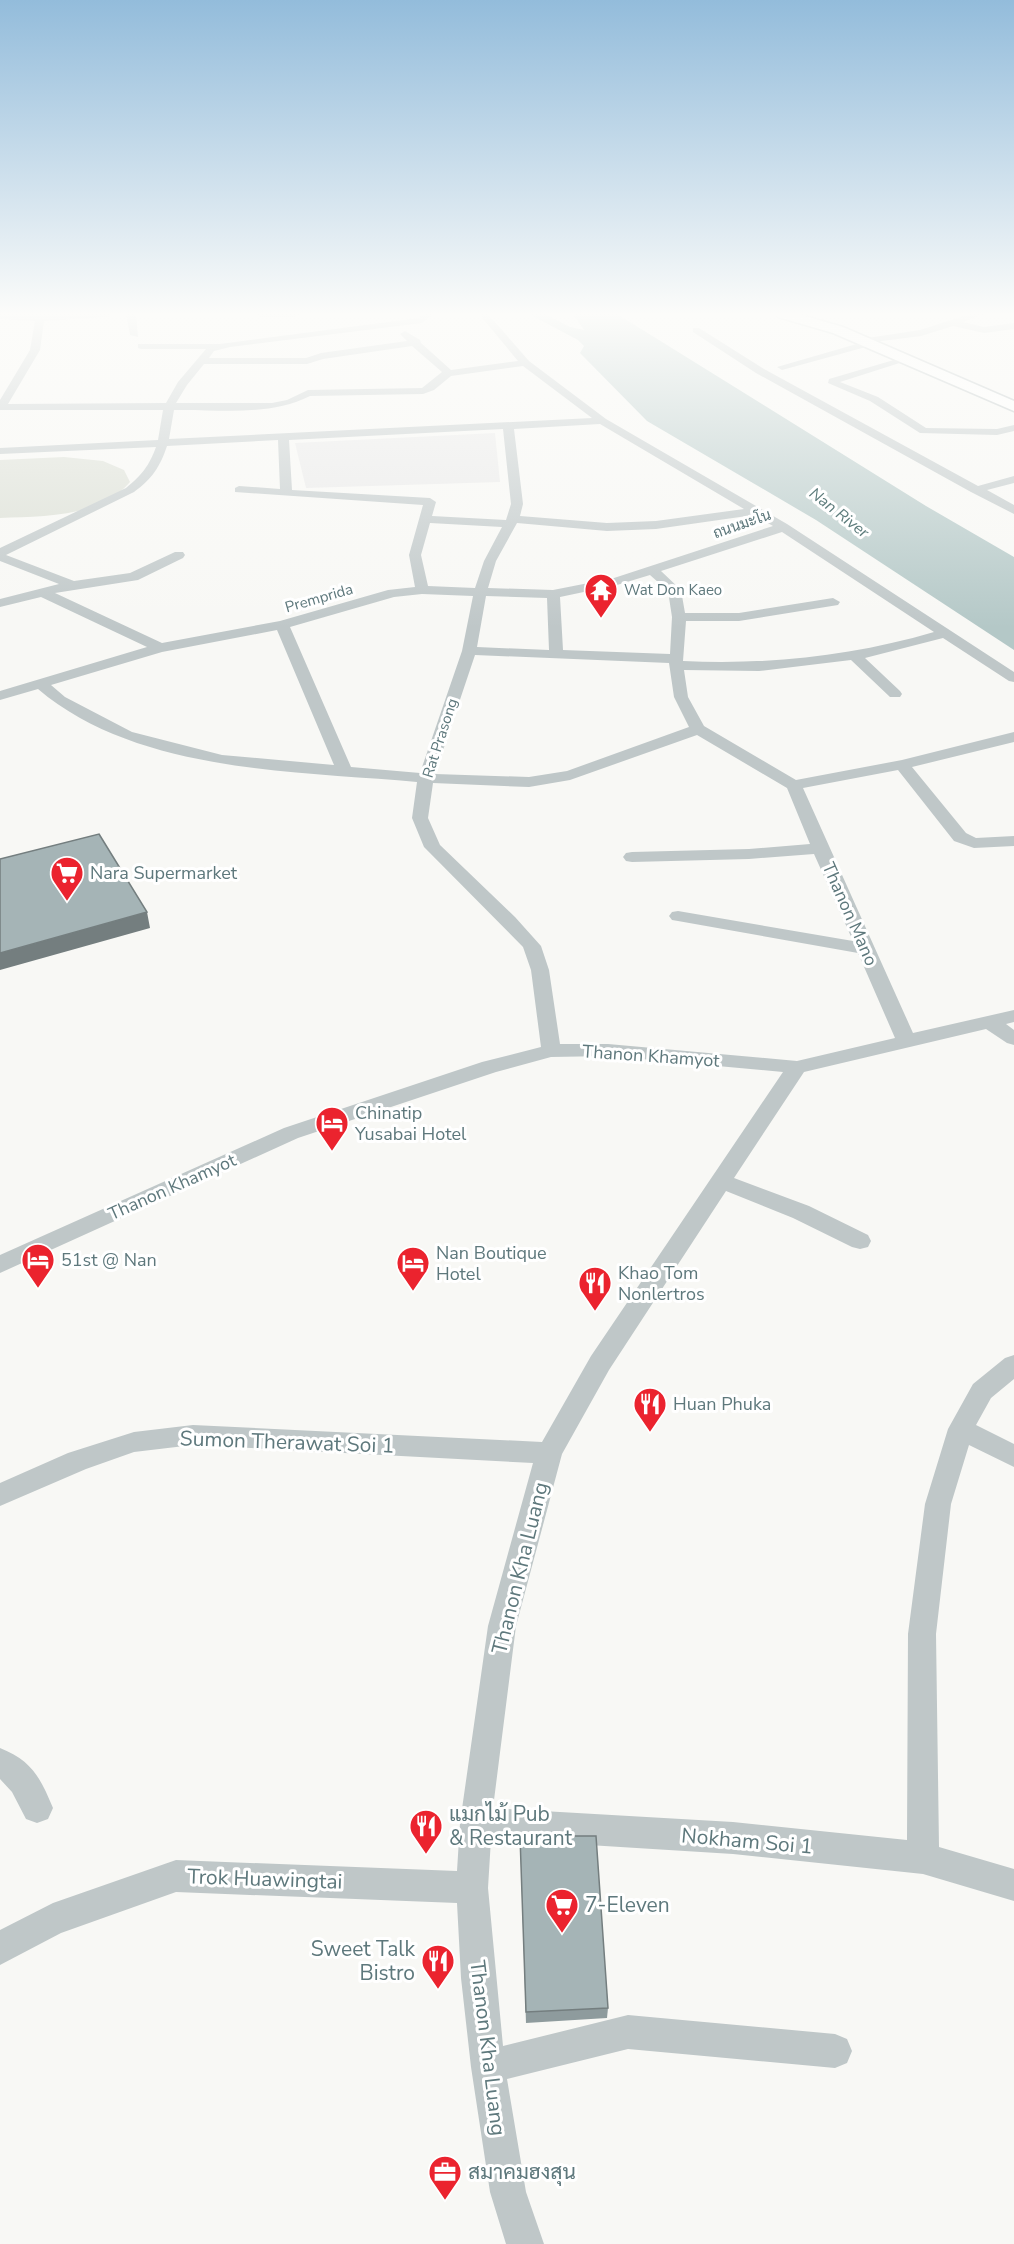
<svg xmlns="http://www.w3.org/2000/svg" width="1014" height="2244" font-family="'Nunito Sans',Sarabun,sans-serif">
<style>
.built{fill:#e9e9e9}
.green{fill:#daded4}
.water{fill:#b4c8c7}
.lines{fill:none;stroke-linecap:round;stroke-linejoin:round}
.secondary-casing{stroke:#b1bbbd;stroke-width:3}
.street{fill:#bfc7c8;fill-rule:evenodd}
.secondary{fill:#fff;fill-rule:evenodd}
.wall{fill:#8e9b9d}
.shaded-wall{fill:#747e7f}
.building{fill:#a5b4b6;stroke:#747e7f;stroke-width:1.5}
.labels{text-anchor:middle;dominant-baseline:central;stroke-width:6;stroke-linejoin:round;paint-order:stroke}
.far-street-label{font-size:15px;fill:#5e787c;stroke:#fff}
.far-poi-label{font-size:15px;fill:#5e787c;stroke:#fff;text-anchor:start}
.far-water-label{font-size:16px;font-style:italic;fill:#5d7c7c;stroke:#fff}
.poi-label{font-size:18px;fill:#5e787c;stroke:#fff;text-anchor:start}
.street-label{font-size:18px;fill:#5e787c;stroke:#fff}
.near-street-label{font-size:21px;fill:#5e787c;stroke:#fff}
.near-poi-label{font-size:21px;fill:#5e787c;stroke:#fff;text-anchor:start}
</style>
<rect width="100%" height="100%" fill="#f8f8f5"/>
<path class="built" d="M495,433L500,482L306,488L295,443Z"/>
<path class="green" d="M64,457L103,461L124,470L130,482C99,518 43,516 0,518V460Z"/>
<path class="water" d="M529,314H545L570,327L584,330L573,314H617L926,506L1014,557V650L816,520L647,421L580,353L584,346L578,340Z"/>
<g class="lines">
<g class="secondary-casing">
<path id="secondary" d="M777,314H798L843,327L1014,401V411L833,333L778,317Z"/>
</g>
<g class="street">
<path d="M0,314H112L108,317L44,321L40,350L8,404L166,403L178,382L206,349H141L138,348V344H220L419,318L424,314H434L422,323L230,347L214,351L209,358H306L321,353L407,341L400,334L405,331L420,340L421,343L451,370L518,361L479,314H488L529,361L606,419L787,524L1014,672V682L1009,681L943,638L865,658L900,691L902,694L900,697H890L851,660L759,671L684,670L688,697L704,726L796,780L902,760L1014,732V742L912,767L966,833L976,838L1014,836V846L974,848L954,841L898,770L803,788L913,1033L1014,1010V1022L1006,1024L1014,1030V1045L1007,1043L986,1029L804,1072L734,1178L809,1206L868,1235L871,1241L868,1247L860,1249L852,1247L793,1218L726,1191L609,1370L562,1454L516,1626L493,1808L733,1822L907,1840L908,1634L925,1504L948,1429L973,1384L1005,1358L1014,1355V1379L991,1398L976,1425L1014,1444V1467L969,1445L951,1504L936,1634L939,1847L1014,1869V1901L923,1874L733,1854L491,1839L488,1888L503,2046L628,2015L835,2034L847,2039L852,2051L847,2063L835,2068L628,2049L507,2079L526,2192L544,2244H506L490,2192L471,2067L461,1978L457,1903L176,1892L61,1933L0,1965V1930L53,1903L176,1860L457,1871L460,1823L488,1626L533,1463L193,1445L134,1452L86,1469L0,1506V1483L68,1453L134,1432L193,1425L542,1442L591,1356L783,1072L608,1056L551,1057L496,1072L298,1138L0,1273V1255L284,1128L482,1062L541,1047L531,970L523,947L424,847L412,818L417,782C295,771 137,773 38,689L0,700V691L147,647L41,597L0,607V599L59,584L0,561V548L126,488C142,475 149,466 156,447L0,454V448L158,440L163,410H0V400L30,350L35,321L0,319ZM412,346L442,372L422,388L308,390L287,400L272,403H176L187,385L204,364H307L323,359ZM523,366L592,418L169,439L174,410C219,409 269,417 310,396L423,394L434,390L451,376ZM600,424L744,509L656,521L607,523L520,516L523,504L514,429ZM503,429L511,504L506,520L432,516L436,502L430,498L292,490L289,440ZM278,440L280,489L239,486L235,488V492L423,505L409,555L415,587L388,590L280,621L162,643L55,593L138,580L183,558L185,555L183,552H175L130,573L74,581L6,555L134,492C152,479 160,467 167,446ZM754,515L773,526L614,578L553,590L488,588L496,561L517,523L607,531L656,529ZM430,523L502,527L484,561L475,588L428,586L421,555ZM782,532L934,632C852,656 769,665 683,661L686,621H739L838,605L840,602L833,598L739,613H685L681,590L661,571ZM650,575L668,591L672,617L670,654L563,650L560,597L617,585ZM422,594L473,596L462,651L420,773L351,767L290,627L394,597ZM486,596L547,598L549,650L477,647ZM277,630L334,765L222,755L132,732L65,697L51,685L162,652ZM475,655L669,663L674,697L689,727L567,771L529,777L435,774ZM697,735L787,788L810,844L749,849L632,852L626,853L623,857L626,861L632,862L749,859L814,854L853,941L678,911L672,912L669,916L672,920L678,921L858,953L895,1038L797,1061L608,1044H560L549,970L541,946L515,917L440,845L428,818L433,783L529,787L570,780Z"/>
<path d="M126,314H136L138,337L130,335Z"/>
<path d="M257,314H299L295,317H261Z"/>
<path d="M970,314H984L963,322L984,327L1014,323V329L984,333L953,326L921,336L874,342L873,345L782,370L777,367L860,343L861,339L920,330Z"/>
<path d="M693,328H699L764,369L978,486L1014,476V483L987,490L1014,505V514L971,492L756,373L693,332Z"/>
<path d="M904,357L912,359L840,382L878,397L926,428L997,429L1014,425V431L997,435L920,433L870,401L828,383L829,379Z"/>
<path d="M0,1748C32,1761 40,1777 53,1808L48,1819L37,1823L26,1819L12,1792L0,1779Z"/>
</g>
<use href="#secondary" class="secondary"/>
</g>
<path class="wall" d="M520,1836L608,2008L607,2018L526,2023Z"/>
<path class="shaded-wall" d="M147,912L150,928L0,970V953Z"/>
<g class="building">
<path d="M99,834L147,912L0,953V859Z"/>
<path d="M520,1836H596L608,2008L526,2012Z"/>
</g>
<linearGradient id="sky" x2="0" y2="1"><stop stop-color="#93bcdb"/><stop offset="0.5" stop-color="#fcfcfa"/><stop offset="1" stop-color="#fcfcfa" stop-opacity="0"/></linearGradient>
<rect width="1014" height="628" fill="url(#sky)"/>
<defs>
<g id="temple-pin" transform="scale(1.725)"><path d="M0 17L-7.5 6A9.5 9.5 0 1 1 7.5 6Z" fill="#eb232e" stroke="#fff"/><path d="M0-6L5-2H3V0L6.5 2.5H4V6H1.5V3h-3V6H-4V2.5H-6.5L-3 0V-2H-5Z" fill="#fff"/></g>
<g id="supermarket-pin" transform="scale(1.725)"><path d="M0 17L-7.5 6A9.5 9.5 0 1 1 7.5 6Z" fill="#eb232e" stroke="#fff"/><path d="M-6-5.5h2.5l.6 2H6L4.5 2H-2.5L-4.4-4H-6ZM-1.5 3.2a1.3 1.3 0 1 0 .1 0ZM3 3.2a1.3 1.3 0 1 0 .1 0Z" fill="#fff"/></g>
<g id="hotel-pin" transform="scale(1.725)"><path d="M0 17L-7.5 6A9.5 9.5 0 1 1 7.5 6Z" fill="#eb232e" stroke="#fff"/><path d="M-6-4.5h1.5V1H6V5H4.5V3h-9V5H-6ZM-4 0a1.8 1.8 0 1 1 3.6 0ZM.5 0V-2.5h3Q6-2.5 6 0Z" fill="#fff"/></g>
<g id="restaurant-pin" transform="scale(1.725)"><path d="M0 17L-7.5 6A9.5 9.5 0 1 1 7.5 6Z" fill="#eb232e" stroke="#fff"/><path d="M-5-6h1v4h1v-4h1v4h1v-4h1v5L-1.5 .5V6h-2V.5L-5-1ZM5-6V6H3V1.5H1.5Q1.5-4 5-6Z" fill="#fff"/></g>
<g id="office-pin" transform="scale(1.725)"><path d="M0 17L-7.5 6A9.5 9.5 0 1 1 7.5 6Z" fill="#eb232e" stroke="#fff"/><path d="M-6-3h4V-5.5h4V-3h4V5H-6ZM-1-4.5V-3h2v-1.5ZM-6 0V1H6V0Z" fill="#fff"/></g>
</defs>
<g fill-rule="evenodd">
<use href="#temple-pin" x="601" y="590"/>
<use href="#supermarket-pin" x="67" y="873"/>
<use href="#hotel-pin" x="332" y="1123"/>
<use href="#hotel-pin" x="38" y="1260"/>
<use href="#hotel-pin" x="413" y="1263"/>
<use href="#restaurant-pin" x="595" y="1283"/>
<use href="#restaurant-pin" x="650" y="1404"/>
<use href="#restaurant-pin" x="426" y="1826"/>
<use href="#supermarket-pin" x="562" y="1905"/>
<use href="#restaurant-pin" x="438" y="1961"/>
<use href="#office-pin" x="445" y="2172"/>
</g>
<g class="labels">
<g class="far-street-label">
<text transform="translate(742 524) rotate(-19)">ถนนมะโน</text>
<text transform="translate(319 598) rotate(-16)">Premprida</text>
<text transform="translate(440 738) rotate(-72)">Rat Prasong</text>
</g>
<g class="far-poi-label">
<text x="624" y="590">Wat Don Kaeo</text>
</g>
<g class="far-water-label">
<text transform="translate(839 513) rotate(38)">Nan River</text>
</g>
<g class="poi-label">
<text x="90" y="873">Nara Supermarket</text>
<text x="355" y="1113">Chinatip<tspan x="355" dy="21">Yusabai Hotel</tspan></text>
<text x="436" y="1253">Nan Boutique<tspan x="436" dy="21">Hotel</tspan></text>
<text x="61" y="1260">51st @ Nan</text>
<text x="618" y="1273">Khao Tom<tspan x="618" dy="21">Nonlertros</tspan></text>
<text x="673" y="1404">Huan Phuka</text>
</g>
<g class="street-label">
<text transform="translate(850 914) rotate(66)">Thanon Mano</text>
<text transform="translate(651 1056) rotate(4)">Thanon Khamyot</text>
<text transform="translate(172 1187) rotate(-24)">Thanon Khamyot</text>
</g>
<g class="near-street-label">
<text transform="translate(287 1442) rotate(2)">Sumon Therawat Soi 1</text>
<text transform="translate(520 1568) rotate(-76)">Thanon Kha Luang</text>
<text transform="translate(747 1841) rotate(5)">Nokham Soi 1</text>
<text transform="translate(265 1879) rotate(2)">Trok Huawingtai</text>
<text transform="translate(488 2048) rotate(83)">Thanon Kha Luang</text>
</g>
<g class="near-poi-label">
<text x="449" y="1814">แมกไม้ Pub<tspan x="449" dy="24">&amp; Restaurant</tspan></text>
<text x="585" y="1905">7-Eleven</text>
<text x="415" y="1949" text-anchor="end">Sweet Talk<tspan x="415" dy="24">Bistro</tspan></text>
<text x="468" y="2172">สมาคมฮงสุน</text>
</g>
</g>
</svg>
